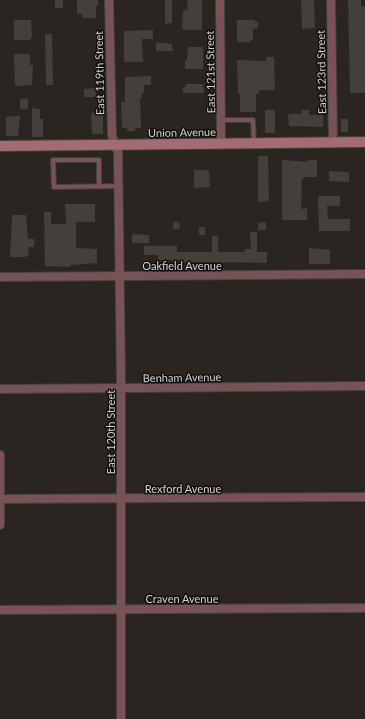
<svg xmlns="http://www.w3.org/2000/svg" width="365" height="719" font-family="Lato,sans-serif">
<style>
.building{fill:#433f3a}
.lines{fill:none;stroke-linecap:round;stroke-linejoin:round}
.service-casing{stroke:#46413e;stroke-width:6}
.minor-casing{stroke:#46413e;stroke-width:10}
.secondary-casing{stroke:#46413e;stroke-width:12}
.service{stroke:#775357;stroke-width:4}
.minor{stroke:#775357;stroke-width:8}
.secondary{stroke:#a46c72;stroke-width:10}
.labels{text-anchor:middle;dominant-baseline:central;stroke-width:3;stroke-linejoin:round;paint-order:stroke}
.street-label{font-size:11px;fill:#d5d1d0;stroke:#110f0d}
</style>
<rect width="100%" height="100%" fill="#2b2522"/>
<g class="building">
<rect x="55" y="0" width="8" height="8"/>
<path d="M77,0H98V6H96V18H82V14H77Z"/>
<path d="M165,0H172V23L165,24Z"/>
<path d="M187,0H202V30H184L182,28L183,11L188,9Z"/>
<path d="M301,0H314L315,28L302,29Z"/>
<path d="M348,0H361V6L365,7V93H350Z"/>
<path d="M14,20H31L32,36L30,40H14Z"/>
<path d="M237,20H255V22H258V28L253,29V40H251V42H237Z"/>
<path d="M153,30V39H142L143,62H124V31Z"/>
<path d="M45,34H52L53,85H46Z"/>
<path d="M156,42L172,44L173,51H156Z"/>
<path d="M188,47H203V69H185V60H187Z"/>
<path d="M14,54H30V65H33L32,85L15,86Z"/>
<path d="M266,57H274L275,90H259V94H256V112H240V94H238L237,60L266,61Z"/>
<path d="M151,76V85H144V93H142V98H140L141,128H135V131H127V128H122L121,102H125V77Z"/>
<path d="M186,84H203L204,93H183V87H186Z"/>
<path d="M95,88L97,97H84V89Z"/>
<path d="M28,98V109H20V99Z"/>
<path d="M32,108L40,109V119H43V137H32Z"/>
<rect x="265" y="110" width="10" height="23"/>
<path d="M301,110H309V115H323V127L289,126L288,114H301Z"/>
<path d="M91,113H103V134H92Z"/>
<path d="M14,116H20L18,136H6V117Z"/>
<rect x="341" y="119" width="7" height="13"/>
<path d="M258,156H268L269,201L258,202Z"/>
<path d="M282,160L308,162V160H317V177H304V179H302L301,209L307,208V220H282Z"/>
<path d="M194,170H209L210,187L194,188Z"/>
<path d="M329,171L349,172V182L329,181Z"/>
<path d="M318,196H340V206H327L328,219H350V231H319Z"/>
<path d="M65,204H95V222H76V248L97,249V263L70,265V267L45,266L44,212H51V224H66Z"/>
<path d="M12,215H26L28,239H34V247H29L28,256H26V257H10Z"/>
<path d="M173,222H179L180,229H173Z"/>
<path d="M266,222V230H258V223Z"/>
<rect x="199" y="227" width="6" height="8"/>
<path d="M250,232H257V252H267V263L185,262L181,260H158V255H144V246H177V252H212V236H218V252H245V249H251Z"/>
<path d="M132,234L149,235V243H132Z"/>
<path d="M309,248L330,250V264H309Z"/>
</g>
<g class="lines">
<g class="service-casing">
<g id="service">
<path d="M221,120H253L254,143"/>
<path d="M99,186V160H53L54,187L118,186"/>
</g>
</g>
<g class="minor-casing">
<g id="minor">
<path d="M109,0L112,136L118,152L121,381V719"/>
<path d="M220,0L221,144"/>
<path d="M331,0L333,143"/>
<path d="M0,277L365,274"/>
<path d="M0,389L365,386"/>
<path d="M0,455V525"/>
<path d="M0,499L365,497"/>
<path d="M0,610L365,608"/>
</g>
</g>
<g class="secondary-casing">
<path id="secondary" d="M0,146L365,142"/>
</g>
<use href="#service" class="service"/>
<use href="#minor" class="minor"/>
<use href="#secondary" class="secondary"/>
</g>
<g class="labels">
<g class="street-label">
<text transform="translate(210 72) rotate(-91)">East 121st Street</text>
<text transform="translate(321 72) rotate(-91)">East 123rd Street</text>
<text transform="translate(99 73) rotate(-91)">East 119th Street</text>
<text transform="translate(182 132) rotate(-1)">Union Avenue</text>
<text x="182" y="265">Oakfield Avenue</text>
<text transform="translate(182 377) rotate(-1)">Benham Avenue</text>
<text transform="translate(110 432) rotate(-90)">East 120th Street</text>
<text x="183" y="488">Rexford Avenue</text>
<text x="182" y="598">Craven Avenue</text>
</g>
</g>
</svg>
